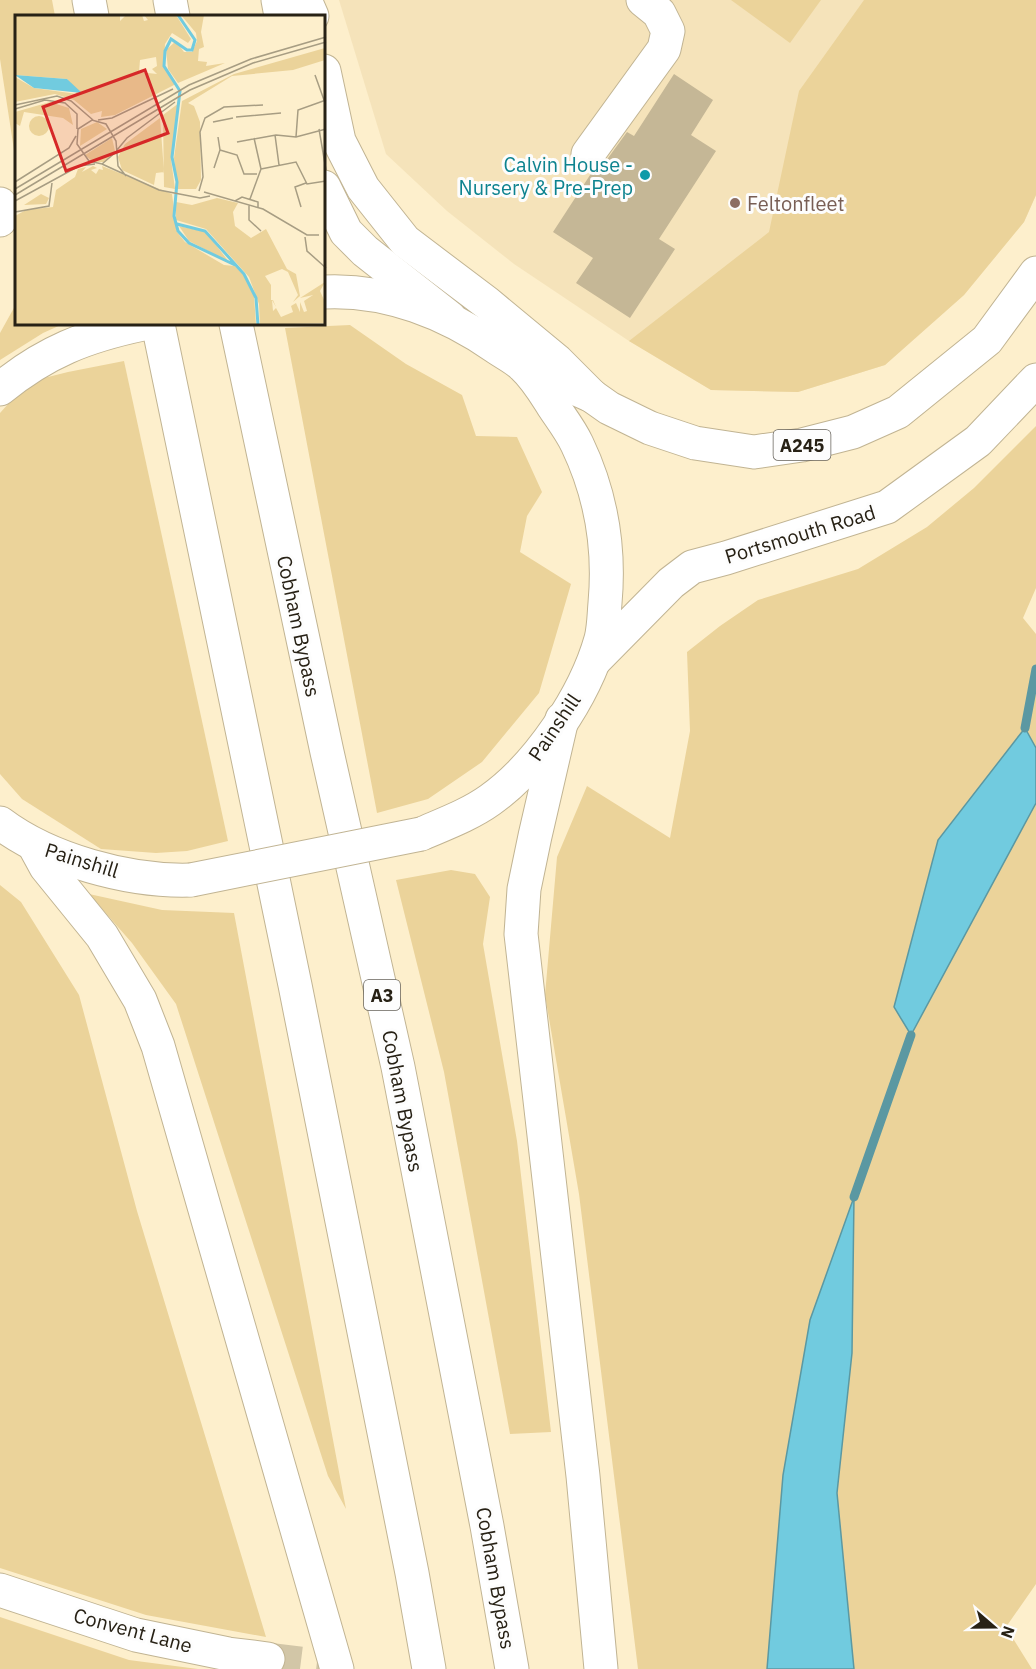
<svg xmlns="http://www.w3.org/2000/svg" width="1036" height="1669" font-family="'IBM Plex Sans',sans-serif">
<style>
.built{fill:#f5e3ba}
.green{fill:#ebd39a}
.water{fill:#71cbdf;stroke:#5b98a2;stroke-width:1.5}
.lines{fill:none;stroke-linecap:round;stroke-linejoin:round}
.stream{stroke:#5b98a2;stroke-width:9}
.building{fill:#c5b796}
.minor-tunnel{stroke:#d2c6a7;stroke-width:33;stroke-dasharray:33 16;stroke-linecap:butt}
.minor-casing{stroke:#c1b493;stroke-width:35}
.major-casing{stroke:#c1b493;stroke-width:35}
.highway-casing{stroke:#c1b493;stroke-width:35}
.minor{stroke:#fff;stroke-width:33}
.major{stroke:#fff;stroke-width:33}
.highway{stroke:#fff;stroke-width:33}
.major-bridge-casing{stroke:#c1b493;stroke-width:35;stroke-linecap:butt}
.major-bridge{stroke:#fff;stroke-width:33}
.culture-dot{fill:#0f9aa8;stroke:#fdfdfd;stroke-width:2}
.education-dot{fill:#8d6e63;stroke:#fdfdfd;stroke-width:2}
.labels{text-anchor:middle;dominant-baseline:central;stroke-width:6;stroke-linejoin:round;paint-order:stroke}
.shield{fill:#fdfdfd;stroke:#67635b;stroke-width:1.5}
.shield-label{font-size:18px;font-weight:bold;fill:#272115}
.culture-label{font-size:20px;fill:#0d838f;stroke:#fdfdfd;text-anchor:end}
.education-label{font-size:20px;fill:#785e54;stroke:#fdfdfd;text-anchor:start}
.street-label{font-size:20px;fill:#272115;stroke:#fdfdfd}
.inset-river{fill:none;stroke:#71cbdf;stroke-width:3}
.inset-road{fill:none;stroke:#a79d83;stroke-width:1.5}
.view{fill:#d62828;fill-opacity:0.15;stroke:#d62828;stroke-width:3}
.inset-edge{fill:none;stroke:#272115;stroke-width:3}
</style>
<rect width="100%" height="100%" fill="#fdefcc"/>
<path class="built" d="M339,0H1036V195L1024,222L964,295L885,365L798,392L711,390L629,341L514,264L447,211L386,154Z"/>
<g class="green">
<path d="M0,0H52L55,16H16V163L0,59Z"/>
<path d="M731,0H821L790,43Z"/>
<path d="M864,0H1036V195L1024,222L964,295L885,365L798,392L711,390L629,341L769,232L799,91Z"/>
<path d="M16,285V324H63L43,333L0,360V333L15,306Z"/>
<path d="M350,325L406,364L462,395L476,436L517,437L542,492L527,516L520,552L571,584L539,693L482,762L428,799L377,813L285,328Z"/>
<path d="M124,361L228,841L187,851L156,853L101,849L22,799L0,774V413L28,382L68,372Z"/>
<path d="M1036,426V588L1023,618L1036,634V1584L1006,1627L1032,1669H638L579,1194L545,995L557,857L587,786L670,838L690,731L687,652L720,626L758,600L858,569L927,527L974,488Z"/>
<path d="M451,870L475,874L490,897L483,944L517,1141L551,1432L510,1434L444,1072L396,880Z"/>
<path d="M0,885L21,902L79,995L137,1211L266,1637L146,1615L0,1568Z"/>
<path d="M89,894L162,910L234,913L346,1509L328,1476L176,1004L132,943Z"/>
<path d="M0,1617L129,1660L198,1669H0Z"/>
</g>
<g class="water">
<path d="M1025,728L1036,748V803L911,1035L894,1007L938,840Z"/>
<path d="M854,1197L852,1353L837,1493L854,1669H767L783,1475L810,1320Z"/>
</g>
<g class="lines">
<g class="stream">
<path d="M1025,728L1036,669"/>
<path d="M854,1197L911,1035"/>
</g>
</g>
<path class="building" d="M674,74L713,100L691,135L716,151L659,239L675,249L630,318L576,283L593,258L553,232L592,172L603,165L627,132L634,136Z"/>
<g class="lines">
<path class="minor-tunnel" d="M268,1659L348,1669"/>
<g class="minor-casing">
<g id="minor">
<path d="M588,154L664,49L668,31L659,13L643,0"/>
<path d="M0,1590L136,1635L228,1654L268,1659"/>
</g>
</g>
<g class="major-casing">
<g id="major">
<path d="M324,292C387,289 447,313 497,348C506,354 516,359 523,366C536,378 544,392 553,406C561,418 571,431 577,444C601,494 610,548 605,603C604,614 604,627 601,639C585,696 538,766 490,800C469,815 444,824 421,834"/>
<path d="M565,384L592,396L609,408L650,428L695,443L754,452L802,445L853,432L898,412L987,340L1036,273"/>
<path d="M0,389C45,352 86,336 143,324"/>
<path d="M595,660L671,583L692,567L726,558L887,507L978,441L1036,380"/>
<path d="M0,823C49,860 129,882 191,880"/>
</g>
</g>
<g class="highway-casing">
<g id="highway">
<path d="M89,0L92,16"/>
<path d="M170,0L173,16"/>
<path d="M278,0L281,16"/>
<path d="M305,0L312,16"/>
<path d="M324,71L339,141L363,188L405,241L487,303L557,361L592,396"/>
<path d="M324,187L346,232L365,251L450,318"/>
<path d="M0,204V220"/>
<path d="M158,324L295,985L412,1573L429,1669"/>
<path d="M236,324L327,752L398,1067L487,1526L512,1669"/>
<path d="M562,719L535,836L524,889L521,934L583,1476L601,1669"/>
<path d="M34,845L46,867L102,936L140,1000L158,1046L337,1669"/>
</g>
</g>
<use href="#minor" class="minor"/>
<use href="#major" class="major"/>
<use href="#highway" class="highway"/>
<g class="major-bridge-casing">
<path id="major-bridge" d="M191,880L421,834"/>
</g>
<use href="#major-bridge" class="major-bridge"/>
</g>
<circle class="culture-dot" cx="645" cy="175" r="6"/>
<circle class="education-dot" cx="735" cy="203" r="6"/>
<g class="labels">
<g class="shield">
<rect x="773.5" y="430" width="57" height="30" rx="4.5"/>
<rect x="364" y="980" width="36" height="30" rx="4.5"/>
</g>
<g class="shield-label">
<text x="802" y="445">A245</text>
<text x="382" y="995">A3</text>
</g>
<g class="culture-label">
<text x="633" y="164">Calvin House -<tspan x="633" dy="23">Nursery &amp; Pre-Prep</tspan></text>
</g>
<g class="education-label">
<text x="747" y="203">Feltonfleet</text>
</g>
<g class="street-label">
<text transform="translate(800 534) rotate(-17)">Portsmouth Road</text>
<text transform="translate(299 626) rotate(78)">Cobham Bypass</text>
<text transform="translate(554 727) rotate(-56)">Painshill</text>
<text transform="translate(82 860) rotate(17)">Painshill</text>
<text transform="translate(403 1101) rotate(79)">Cobham Bypass</text>
<text transform="translate(496 1578) rotate(80)">Cobham Bypass</text>
<text transform="translate(133 1630) rotate(15)">Convent Lane</text>
</g>
</g>
<g transform="translate(15 15)">
<rect width="310" height="310" fill="#fdefcc"/>
<path d="M0,0H105V6L111,0H127L129,6L133,5L129,0H161L176,24L173,28L157,18L150,29L149,50L161,69L100,100L86,102L87,96L76,99L59,85L40,79L0,87V62L19,73L62,79L52,64L0,60ZM141,42L142,51L137,54L142,59L124,57L125,45ZM166,0H189L186,17L189,32L184,34L183,46L192,47L191,51L210,48L163,68L153,54L151,35L161,26L169,37H177L182,26L181,18ZM310,33V45L278,55L217,61L173,88L179,91L185,107L186,165L181,174H162L159,143L167,86L219,59ZM35,87L54,93L58,110L48,103L9,97L5,111L0,108V97ZM164,88L156,144L160,174L149,172L148,100ZM14 111a10 10 0 1 1 20 0a10 10 0 1 1-20 0ZM145,103L149,157L141,158L139,170L107,155L103,142L110,129ZM82,107L92,114L65,131L66,114ZM97,123L100,136L90,147H78L70,140ZM78,151L82,153L76,155L81,159L84,154L88,155L87,151L157,179L162,217L170,227L209,250L220,251L229,260L239,281L241,310H0V201L11,195L38,192L41,175L60,162L63,154L71,152L67,157ZM26,179L34,183L31,189L9,190ZM202,183L223,188L218,197L220,211L236,223L251,214L272,254L281,259L285,281L278,287L283,280L273,257L267,254L250,261L256,270V285H258L261,292L257,285L258,296L261,293L266,302L278,297L276,291L281,288L285,297V287L289,297L292,296L289,286L298,280L285,283L310,267L305,276L310,287V308L245,310L244,289L234,262L191,214L161,205V187L177,190ZM164,211L191,217L214,247L174,226Z" fill="#ebd39a" fill-rule="evenodd"/>
<path d="M0,60L52,64L67,78L19,73Z" fill="#71cbdf"/>
<path class="inset-river" d="M163,0L180,25L177,35H172L156,24L150,36L149,51L165,76L157,142L162,167L159,201L163,216L174,228L220,250M162,209L190,216L229,259L241,283L243,310"/>
<path class="inset-road" d="M300,60L309,85M0,90L42,81L56,86L78,105M0,94L30,85L50,88L62,99V114M221,102L266,98M83,105L97,103L158,74M198,107L218,103M304,114L311,155M260,120L264,150M281,122L283,95L311,85M222,127L261,120L281,122L311,114M102,135L112,123L160,87M205,135L222,140L229,159H242M101,137L87,149L74,146L62,129L63,114L77,105L91,109L101,126L103,151L111,161M87,149L144,175L185,183L195,181M199,153L205,135L203,122M246,154L281,147L292,169L311,166M0,167L54,133L61,121M0,174L174,70L236,44L311,22M184,176L188,162L185,117L190,103L209,92L248,90M189,177L248,194L292,220H304M0,180L175,75L238,48L311,27M235,184L246,154L239,123M0,186L64,151L80,149M220,186L227,182L243,187V192M234,190V205L246,216M286,192L280,172L291,168M0,197L34,191L37,168M290,222L292,236L311,253"/>
<path class="view" d="M130,55L153,118L51,156L28,92Z"/>
<rect width="310" height="310" class="inset-edge"/>
</g>
<g transform="translate(994 1627) rotate(110)" stroke="#fdfdfd" stroke-width="4.5" paint-order="stroke">
<path d="M0-4.5L10 22L0 15L-10 22Z" fill="#272115"/>
<text y="-9" font-size="16" font-weight="bold" text-anchor="middle" fill="#272115">N</text>
</g>
</svg>
